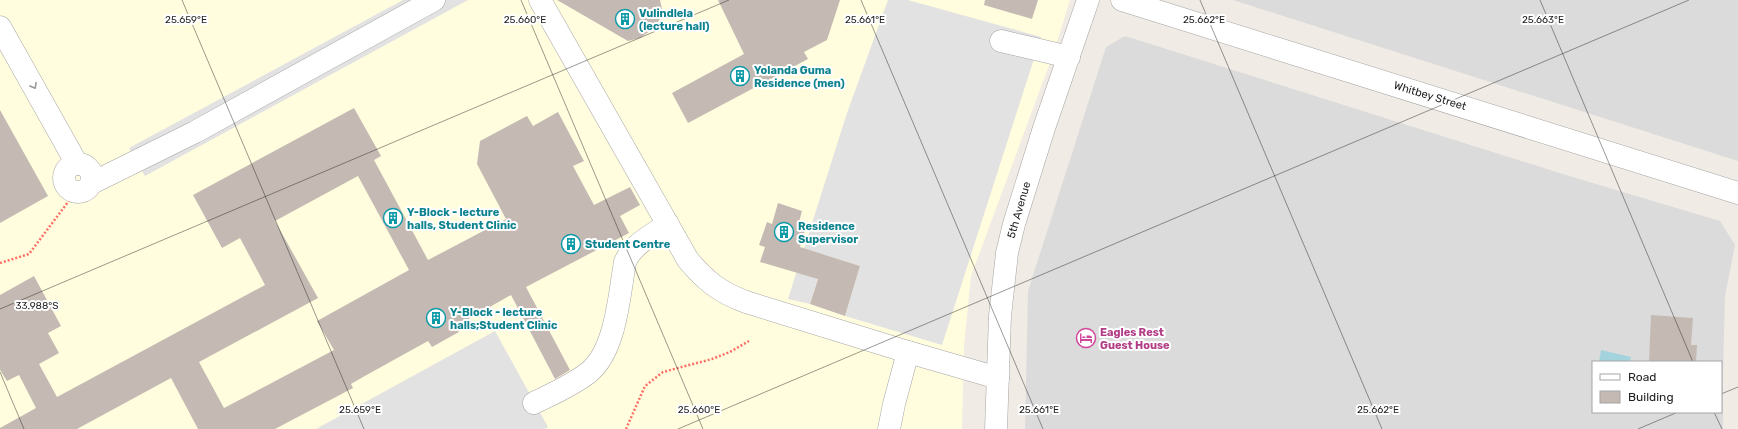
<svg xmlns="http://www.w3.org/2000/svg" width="1738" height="429" font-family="Rubik,sans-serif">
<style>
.residential{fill:#dcdbdb;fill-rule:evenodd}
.education{fill:#fffdde}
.parking{fill:#e2e2e2}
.water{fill:#a3d4de}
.building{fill:#c4bab3;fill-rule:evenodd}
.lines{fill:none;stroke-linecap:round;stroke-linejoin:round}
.minor-casing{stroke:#a5a5a5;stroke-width:23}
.path{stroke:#fd6f67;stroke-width:2.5;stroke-dasharray:2 2;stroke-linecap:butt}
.minor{stroke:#fff;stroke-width:22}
.oneway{stroke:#9a9a9a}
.ticks{fill:none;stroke:#1e1e1e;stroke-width:1;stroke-opacity:0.45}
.labels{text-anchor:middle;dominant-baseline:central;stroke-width:4;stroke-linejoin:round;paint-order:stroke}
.culture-label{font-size:11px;font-weight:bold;fill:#0d838f;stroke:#fff;text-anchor:start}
.street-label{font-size:11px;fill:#1e1e1e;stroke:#fff}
.hotel-label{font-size:11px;font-weight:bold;fill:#b23c85;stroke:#fff;text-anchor:start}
.ticks-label{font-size:10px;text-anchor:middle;fill:#1e1e1e;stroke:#fff;stroke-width:4;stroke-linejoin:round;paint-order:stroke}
</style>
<rect width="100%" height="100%" fill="#f0ebe4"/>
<g class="residential">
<path d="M1233,0H1738V161Z"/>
<path d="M1125,36L1566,175L1720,221L1735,245L1725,296L1723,373V429H1025L1028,291L1106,47ZM1593,362H1721V412H1593Z"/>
</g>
<path class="education" d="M0,0H1070L1054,52L971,276L964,346L962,429H0Z"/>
<g class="parking">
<path d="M403,0H468L145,176L129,148Z"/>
<path d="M888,0H908L1041,37L942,345L845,316L860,266L825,255L810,304L788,299L847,113Z"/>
<path d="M495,331L548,427L545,429H316Z"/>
</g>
<path class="water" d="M1601,350L1631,357L1630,362H1599Z"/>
<g class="building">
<path d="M557,0H660L663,14L654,28L640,38L628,41Z"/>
<path d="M718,0H840L827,40L804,52L808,59L688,123L672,93L744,54Z"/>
<path d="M985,0H1038L1032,19L984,5Z"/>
<path d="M354,108L381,156L374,160L428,260L506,219L477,164L480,141L527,116L533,126L558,112L584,161L573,166L594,205L630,187L640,205L620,216L629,233L526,287L570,370L555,379L511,295L456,326L459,332L432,347L428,341L363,377L351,384L353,388L275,429H198L171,378L77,429H0V428L36,408L19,375L7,381L0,370V295L34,276L61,326L48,333L59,353L39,364L57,397L265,285L240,238L222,248L193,195ZM358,176L409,270L317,321L334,350L224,408L199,362L318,298L275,221Z"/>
<path d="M0,110L48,196L0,223Z"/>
<path d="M778,203L802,211L799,222L807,224L800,247L860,266L845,316L810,304L818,279L760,262L765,247L759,245L767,222L772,224Z"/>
<path d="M1651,315L1693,318L1691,345H1697L1696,362H1649Z"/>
</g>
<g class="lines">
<g class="minor-casing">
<g id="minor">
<path d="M540,0L688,260C706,281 719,292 746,302L908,352L998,378"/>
<path d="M1122,0L1738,193"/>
<path d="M0,27L77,164"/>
<path d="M1001,41L1069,57"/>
<circle cx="78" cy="178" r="14"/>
<path d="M92,183L195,132L434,0"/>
<path d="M534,403C552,394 571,386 588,373C616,351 619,296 625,262C633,244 652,235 668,224"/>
<path d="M889,429L894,404L908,352"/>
<path d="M996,429L1000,316L1007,253L1014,224L1044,128L1088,0"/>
</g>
</g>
<g class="path">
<path d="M0,263L29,254L74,194"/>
<path d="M626,429L645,386L663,372L712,359L730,352L749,341"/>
</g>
<use href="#minor" class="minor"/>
</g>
<defs><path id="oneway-chevron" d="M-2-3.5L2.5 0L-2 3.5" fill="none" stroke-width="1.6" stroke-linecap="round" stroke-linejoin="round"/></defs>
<use class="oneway" href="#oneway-chevron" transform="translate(34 86) rotate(61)"/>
<path class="ticks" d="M182,0L364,429M521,0L703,429M861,0L1043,429M1200,0L1382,429M1540,0L1693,362M0,309L729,0M0,372L24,429M1721,394L1738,387M1714,412L1722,429M678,429L1689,0M1638,429L1678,412"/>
<defs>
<g id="building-ring" transform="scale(1)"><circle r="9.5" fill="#fff" stroke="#0f9aa8" stroke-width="1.5"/><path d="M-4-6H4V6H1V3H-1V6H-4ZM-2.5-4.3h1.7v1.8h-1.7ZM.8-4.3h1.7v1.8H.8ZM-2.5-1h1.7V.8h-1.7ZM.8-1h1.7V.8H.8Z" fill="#0f9aa8"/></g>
<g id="hotel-ring" transform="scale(1)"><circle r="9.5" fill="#fff" stroke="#d1479c" stroke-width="1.5"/><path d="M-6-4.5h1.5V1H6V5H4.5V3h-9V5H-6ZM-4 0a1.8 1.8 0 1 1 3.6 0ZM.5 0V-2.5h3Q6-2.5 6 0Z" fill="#d1479c"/></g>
</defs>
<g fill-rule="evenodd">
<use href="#building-ring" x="625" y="19"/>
<use href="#building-ring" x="740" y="76"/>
<use href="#building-ring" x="393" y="218"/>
<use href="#building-ring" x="784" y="232"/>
<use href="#building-ring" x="571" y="244"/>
<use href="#building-ring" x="436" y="318"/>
<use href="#hotel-ring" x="1086" y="338"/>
</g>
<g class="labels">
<g class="culture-label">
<text x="639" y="13">Vulindlela<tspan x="639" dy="13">(lecture hall)</tspan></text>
<text x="754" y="70">Yolanda Guma<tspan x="754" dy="13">Residence (men)</tspan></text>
<text x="407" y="212">Y-Block - lecture<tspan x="407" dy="13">halls, Student Clinic</tspan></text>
<text x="798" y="226">Residence<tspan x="798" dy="13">Supervisor</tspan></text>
<text x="585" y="244">Student Centre</text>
<text x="450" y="312">Y-Block - lecture<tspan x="450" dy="13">halls;Student Clinic</tspan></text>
</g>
<g class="street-label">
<text transform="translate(1430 96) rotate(17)">Whitbey Street</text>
<text transform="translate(1019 210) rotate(-74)">5th Avenue</text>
</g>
<g class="hotel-label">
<text x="1100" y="332">Eagles Rest<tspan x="1100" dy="13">Guest House</tspan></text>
</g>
</g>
<g class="ticks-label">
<text x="186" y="23">25.659°E</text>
<text x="525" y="23">25.660°E</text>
<text x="865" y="23">25.661°E</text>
<text x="1204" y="23">25.662°E</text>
<text x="1543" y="23">25.663°E</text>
<text x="37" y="309">33.988°S</text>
<text x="360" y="413">25.659°E</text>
<text x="699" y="413">25.660°E</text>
<text x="1039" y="413">25.661°E</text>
<text x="1378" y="413">25.662°E</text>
</g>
<rect x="1592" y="361" width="130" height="52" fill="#ffffff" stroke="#a5a5a5"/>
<rect x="1600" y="374" width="20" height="6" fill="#ffffff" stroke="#a5a5a5"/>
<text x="1628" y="381" font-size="12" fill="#1e1e1e">Road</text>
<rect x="1600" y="391" width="20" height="12" fill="#c4bab3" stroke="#a5a5a5"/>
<text x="1628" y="401" font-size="12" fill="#1e1e1e">Building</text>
</svg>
